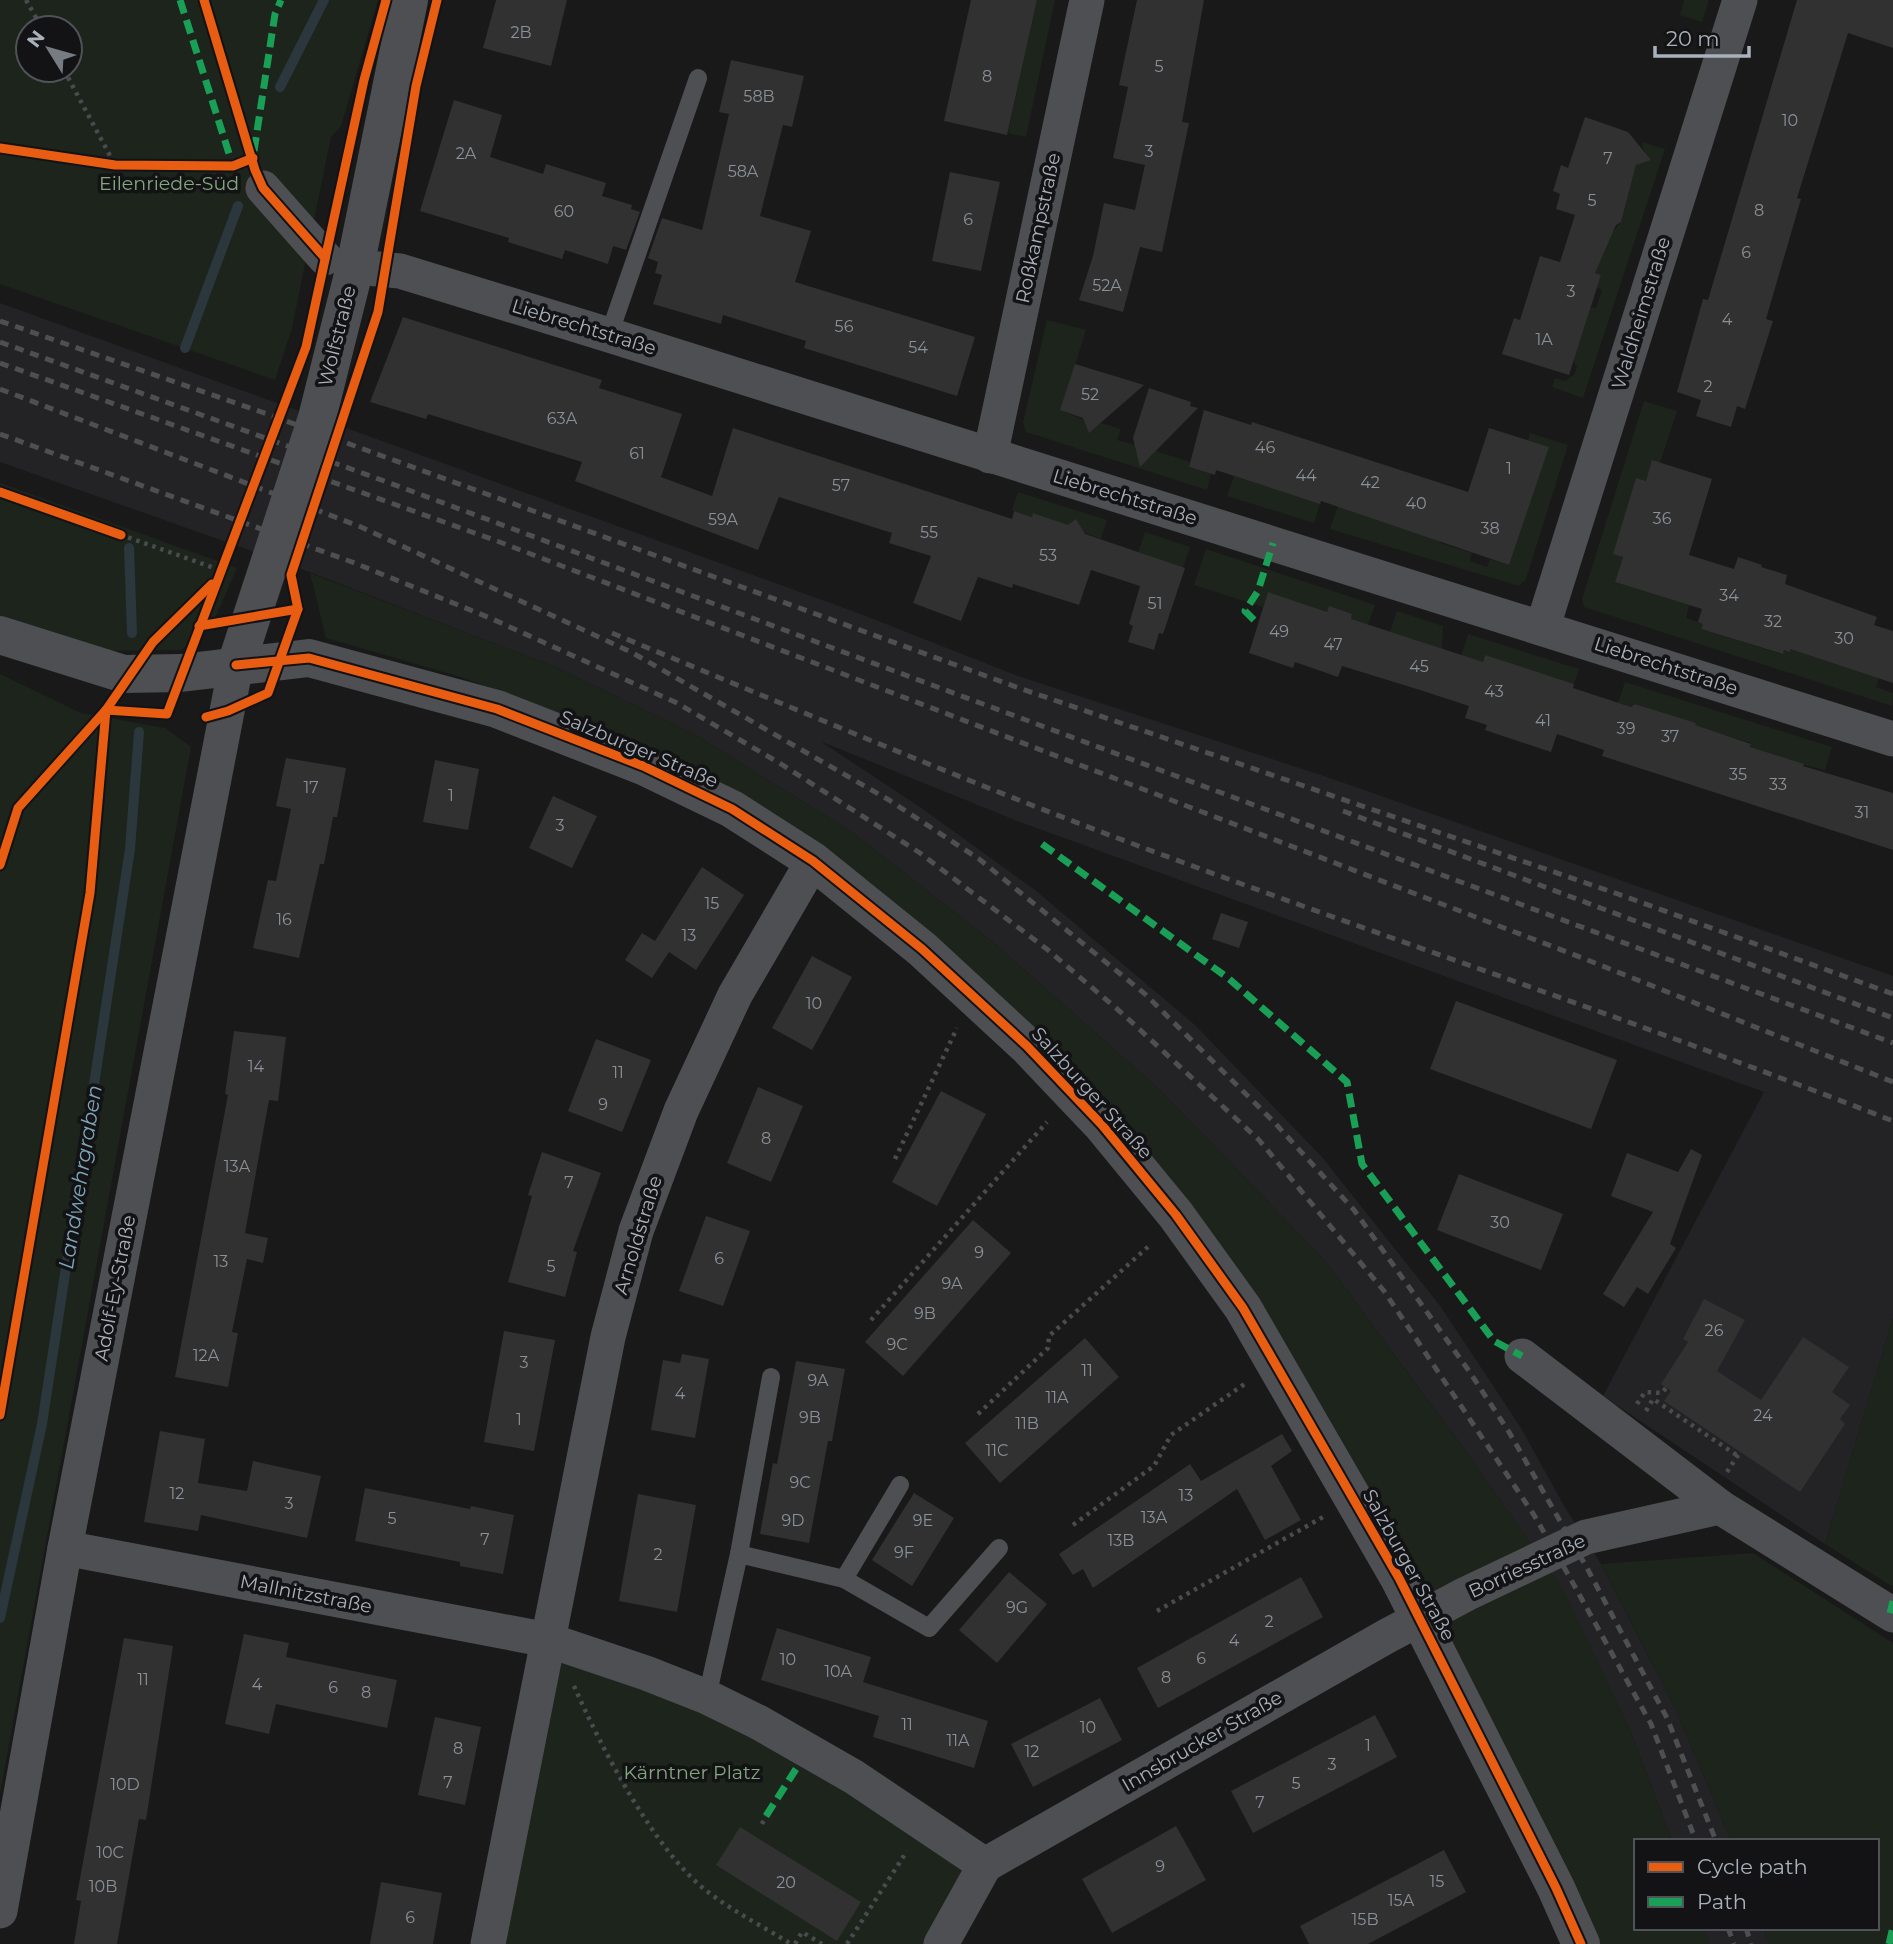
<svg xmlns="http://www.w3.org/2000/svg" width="1893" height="1944" font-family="Montserrat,sans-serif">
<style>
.built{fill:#232325}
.green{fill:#1c241c;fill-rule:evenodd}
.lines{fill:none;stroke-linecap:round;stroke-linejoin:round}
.stream{stroke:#2b373c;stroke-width:10}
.building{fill:#313131}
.path{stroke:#494b4d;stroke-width:4.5;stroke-dasharray:3.5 5;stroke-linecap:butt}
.service{stroke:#4d4f52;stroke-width:18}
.minor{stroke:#4d4f52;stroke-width:35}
.tertiary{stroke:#4d4f52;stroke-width:38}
.rail{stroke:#4d4f51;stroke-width:5;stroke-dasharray:9 7;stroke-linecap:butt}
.quiet{stroke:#1a9f57;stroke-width:7;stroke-dasharray:14 7;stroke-linecap:butt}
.cycleway-casing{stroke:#131315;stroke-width:13}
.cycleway{stroke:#e95d12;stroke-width:9}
.labels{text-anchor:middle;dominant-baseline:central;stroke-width:7;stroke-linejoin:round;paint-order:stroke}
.number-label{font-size:16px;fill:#8b9198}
.park-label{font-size:19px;fill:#83a77f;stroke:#131315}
.street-label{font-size:19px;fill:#a9b1bb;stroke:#131315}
.water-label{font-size:21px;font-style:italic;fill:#7ea6b8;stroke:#131315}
</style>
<rect width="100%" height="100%" fill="#191919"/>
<g class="built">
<path d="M0,303L858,613L1018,676L1327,777L1893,976V1318L1825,1544L1603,1396L1764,1092L1020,822L820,741L920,807L1035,890L1195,1025L1322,1157L1441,1307L1521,1428L1563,1504L1601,1564L1677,1712L1731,1841H1672L1631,1732L1558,1583L1470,1457L1325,1261L1159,1089L995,944L852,832L694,734L558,668L286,563L0,462Z"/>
<path d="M1704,1928H1763L1769,1944H1709Z"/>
</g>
<g class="green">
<path d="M0,0H378L341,126L331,137L292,328L275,380L0,284ZM28,28H70V70H28Z"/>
<path d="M1037,0H1055L1026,137L1008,133Z"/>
<path d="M1684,0H1709L1702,22L1680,15Z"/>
<path d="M1643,142L1665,149L1583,398L1552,387L1555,378L1565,381L1574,375L1577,367L1573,361L1591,307L1596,308L1602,290L1597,288L1601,275L1582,269L1621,222L1636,165L1642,163L1645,152L1642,147Z"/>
<path d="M1047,320L1086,330L1061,410L1097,426L1101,423L1121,429L1117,440L1135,445L1137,453L1150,457L1156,451L1190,462L1189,467L1211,474L1207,490L1026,432L1023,422Z"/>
<path d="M1644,401L1677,411L1660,463L1646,481L1613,554L1623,557L1615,582L1689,605L1686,618L1703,624L1701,629L1782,654L1784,650L1790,649L1879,678L1876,687L1893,693L1892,706L1584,607L1582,599Z"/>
<path d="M1530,433L1568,445L1526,579L1519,586L1330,529L1343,491L1441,540L1440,543L1472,553L1470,561L1487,567L1490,559L1509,565L1548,447L1528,440Z"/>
<path d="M1234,476L1320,504L1314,523L1227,496Z"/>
<path d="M0,483L237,568L212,625L181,650L94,651L0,616Z"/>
<path d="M1018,492L1107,520L1101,539L1034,513L1032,517L1012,510Z"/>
<path d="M1145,532L1190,547L1183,568L1138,553Z"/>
<path d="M1206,549L1375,605L1368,625L1350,620L1352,614L1330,607L1327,612L1268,593L1263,607L1194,585Z"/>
<path d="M310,573L558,668L694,734L852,832L995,944L1159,1089L1325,1261L1470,1457L1564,1591L1631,1732L1672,1841H1636V1928H1704L1709,1944H1581L1243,1308L1027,1046L654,751L464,678L326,638Z"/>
<path d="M1397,611L1443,626L1442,649L1390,632Z"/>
<path d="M1468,634L1579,669L1574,684L1547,675L1544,682L1511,664L1485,655L1482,662L1461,656Z"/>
<path d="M0,674L81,713L165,728L191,747L0,1794Z"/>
<path d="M1625,682L1832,747L1825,770L1749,751L1751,743L1695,726V723L1657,711L1649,712L1646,707L1636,704L1631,707L1618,703Z"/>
<path d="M1893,1318V1587L1825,1544Z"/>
<path d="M1753,1553L1893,1643V1944H1769L1763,1928H1877V1841H1731L1677,1712L1601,1564Z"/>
<path d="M548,1640L646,1673L985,1865L941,1944H488Z"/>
</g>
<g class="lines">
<g class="stream">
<path d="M280,87L324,0"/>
<path d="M185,348L238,206"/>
<path d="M129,548L132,633"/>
<path d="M0,1618L42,1424L130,849L139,732"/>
</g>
</g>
<g class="building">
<path d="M496,0H567L551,66L483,48Z"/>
<path d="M971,0H1037L1007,135L944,121Z"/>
<path d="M1137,0H1204L1182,122L1189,123L1162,252L1140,247L1123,312L1079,300L1093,256L1104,203L1135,210L1145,165L1113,158L1128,87L1119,85Z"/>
<path d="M1797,0H1893V48L1848,33L1797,198L1801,199L1766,319L1773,321L1745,409L1737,406L1731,427L1696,416L1701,400L1677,392L1703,299L1708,300Z"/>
<path d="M731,60L804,76L792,127L783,125L760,216L811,231L795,282L975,337L957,396L804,348L806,341L723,315L721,324L653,304L662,275L655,273L658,262L648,258L662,218L702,230L729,114L719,112Z"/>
<path d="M454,100L502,115L490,157L543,174L546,164L606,183L602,196L632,205L631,209L640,212L626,250L613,246L608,264L565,250L562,259L508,242L509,238L420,211Z"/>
<path d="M1585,117L1628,132L1651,160L1636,165L1621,222L1616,225L1595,273L1601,275L1569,375L1502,354L1514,318L1520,320L1540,256L1560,262L1575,215L1556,209L1560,194L1553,191L1561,165L1568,168Z"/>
<path d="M950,172L1000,182L981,271L932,261Z"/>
<path d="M403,317L602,380L599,388L682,414L661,477L712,496L733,428L1012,519L1014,511L1032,517L1033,513L1068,525L1076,519L1085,534L1185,568L1163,634L1159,633L1154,650L1128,642L1133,626L1129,624L1140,586L1091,570L1079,605L1013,584L1012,588L978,577L961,621L913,603L931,556L889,543L892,533L779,497L758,550L575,481L582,462L428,414L426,419L370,402Z"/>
<path d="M1075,364L1144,385L1089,433L1083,418L1060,410Z"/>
<path d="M1149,388L1191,402L1190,406L1198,408L1140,467L1133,438Z"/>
<path d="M1204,410L1251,425L1252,422L1468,492L1489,428L1549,447L1509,565L1321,501L1320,504L1216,470L1215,475L1189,467Z"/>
<path d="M1652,460L1712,479L1689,555L1734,569L1738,557L1762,565L1761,567L1787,575L1785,584L1877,617L1874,625L1893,631V683L1790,649V652L1784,650L1783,654L1701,629L1703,624L1698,622L1702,609L1615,582L1623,557L1613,554L1636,478L1646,481Z"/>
<path d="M1268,592L1327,612L1329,606L1352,614L1351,619L1483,662L1485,655L1574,684L1573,688L1631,707L1635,704L1696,723L1695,725L1751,744L1750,747L1804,764L1803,766L1893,793V850L1602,756L1604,750L1557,734L1551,752L1485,730L1487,725L1465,718L1469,706L1420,690L1342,666L1338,677L1295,662L1293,668L1249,653Z"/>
<path d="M286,758L346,768L337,817H333L324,864H320L299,958L253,948L268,880L276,881L291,809L276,806Z"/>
<path d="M435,760L479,769L468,830L423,822Z"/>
<path d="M553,796L597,816L572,868L529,848Z"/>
<path d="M702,867L744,895L696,970L669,952L652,978L625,960L642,933L655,941Z"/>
<path d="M1221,913L1248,922L1239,948L1212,939Z"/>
<path d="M812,956L852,977L812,1050L772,1028Z"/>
<path d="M1456,1001L1617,1060L1591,1129L1430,1069Z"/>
<path d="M234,1031L286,1037L278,1101L269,1100L245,1233L268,1238L263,1263L247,1259L232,1332L238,1333L228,1387L175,1377L228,1095L225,1094Z"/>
<path d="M596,1039L651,1060L622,1132L568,1111Z"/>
<path d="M758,1087L803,1106L771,1182L727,1163Z"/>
<path d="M941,1091L986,1114L937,1206L892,1182Z"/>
<path d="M1691,1149L1702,1155L1670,1244L1676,1248L1648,1294L1637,1287L1624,1307L1603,1294L1653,1212L1611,1196L1627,1153L1678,1172Z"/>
<path d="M542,1152L601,1173L573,1251L577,1252L565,1297L508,1282L532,1196L528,1195Z"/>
<path d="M1459,1174L1563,1214L1541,1270L1437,1230Z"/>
<path d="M706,1216L750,1231L723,1306L679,1291Z"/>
<path d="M973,1220L1011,1253L903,1376L865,1342Z"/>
<path d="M1704,1299L1745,1320L1717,1371L1761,1400L1803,1337L1849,1367L1832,1392L1850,1405L1840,1419L1845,1424L1800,1492L1664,1401L1671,1391L1661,1384L1688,1342L1683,1339Z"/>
<path d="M504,1331L555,1340L534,1451L484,1442Z"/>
<path d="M1085,1338L1119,1377L1000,1483L965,1443Z"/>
<path d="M682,1354L709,1359L695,1438L651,1430L663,1360L680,1363Z"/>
<path d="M796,1361L845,1369L832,1441H828L809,1543L760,1534L773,1463L777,1464Z"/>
<path d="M160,1431L205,1439L198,1483L247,1491L253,1461L321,1476L307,1538L201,1515L198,1531L144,1522Z"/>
<path d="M1282,1434L1292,1451L1271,1466L1301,1520L1265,1540L1237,1489L1093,1588L1083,1569L1073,1575L1059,1554L1190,1464L1201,1481Z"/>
<path d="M365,1488L470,1509L471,1506L514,1515L503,1574L460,1566V1562L355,1541Z"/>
<path d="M914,1493L954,1518L912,1586L872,1560Z"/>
<path d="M638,1494L696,1505L677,1612L619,1601Z"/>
<path d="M1009,1572L1047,1604L997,1663L959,1630Z"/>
<path d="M1301,1577L1323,1617L1158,1708L1137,1668Z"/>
<path d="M777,1628L871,1657L863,1682L988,1721L974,1768L873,1737L879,1716L761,1680Z"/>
<path d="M244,1634L289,1643L286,1657L397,1680L387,1728L276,1704L269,1734L225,1724Z"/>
<path d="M124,1638L173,1646L146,1820L139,1819L117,1944H74L81,1901L76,1900Z"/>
<path d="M1100,1698L1122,1740L1033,1787L1011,1744Z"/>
<path d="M1375,1715L1397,1757L1253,1833L1231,1791Z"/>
<path d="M435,1717L481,1727L465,1805L418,1795Z"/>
<path d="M1176,1826L1206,1880L1112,1933L1082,1879Z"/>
<path d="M740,1827L861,1902L837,1941L716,1865Z"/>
<path d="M1444,1850L1466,1892L1368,1944H1309L1300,1926Z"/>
<path d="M381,1882L442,1893L433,1944H370Z"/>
</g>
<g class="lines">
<g class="path">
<path d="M26,0L42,28"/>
<path d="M64,70L115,165"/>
<path d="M0,492L220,570"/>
<path d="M895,1159L957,1028"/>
<path d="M871,1320L1047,1122"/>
<path d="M1637,1404L1645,1392L1662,1393L1666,1388"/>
<path d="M1646,1411L1653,1399L1738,1456"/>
<path d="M978,1414L1048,1348L1049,1336L1150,1245"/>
<path d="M1727,1472L1740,1452"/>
<path d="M1073,1525L1154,1466L1171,1435L1246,1383"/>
<path d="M1157,1611L1323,1517"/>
<path d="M574,1686C601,1747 655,1852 708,1892C734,1912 764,1927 791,1944"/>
<path d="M762,1824L766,1816"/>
<path d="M795,1944L802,1932L822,1944"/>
<path d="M847,1944L907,1851"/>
</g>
<g class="service">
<path d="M609,335L698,78"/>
<path d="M739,1554L771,1377"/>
<path d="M844,1579L900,1485"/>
<path d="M707,1697L739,1554L844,1579L929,1628L999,1548"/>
</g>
<g class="minor">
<path d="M263,188L325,258"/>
<path d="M355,267L400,271L609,335L1893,739"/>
<path d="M990,456L1087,0"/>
<path d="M1543,626L1740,0"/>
<path d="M1522,1356L1720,1507L1893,1615"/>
<path d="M65,1548L548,1640L646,1673L707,1697L758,1722L854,1777L985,1865L941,1944"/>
<path d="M985,1865L1387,1636L1466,1594L1586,1537L1720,1507"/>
<path d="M0,1911L65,1548L236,665"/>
<path d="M488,1944L608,1337L636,1231L681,1111L735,995L813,861"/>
</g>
<g class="tertiary">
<path d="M0,635L124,674L181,673L309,658L497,709L643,766L732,809L813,861L922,949L1027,1046L1102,1125L1176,1215L1243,1308L1399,1578L1556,1888L1581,1944"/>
<path d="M236,665L317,418L355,267L409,0"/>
</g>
<g class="rail">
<path d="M0,321L267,414L1019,688L1618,894L1893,994"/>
<path d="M0,342L387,482L1893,1043"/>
<path d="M0,363L497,541L1585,959L1893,1082"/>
<path d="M0,389L361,527L631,652L889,800L979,859L1145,994L1274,1122L1354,1210L1469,1371L1509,1432L1587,1568L1667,1718L1716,1841"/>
<path d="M0,434L352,562L490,618L677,703L781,764L920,853L1048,950L1124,1015L1259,1140L1384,1291L1534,1515L1569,1576L1651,1724L1696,1841"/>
<path d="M612,633C786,705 959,779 1136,845C1387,939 1643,1023 1893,1121"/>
<path d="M1343,811L1893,1018"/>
<path d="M1728,1928L1734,1944"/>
<path d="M1746,1928L1751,1944"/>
</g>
<g class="quiet">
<path d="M180,0L233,166"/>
<path d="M254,151L275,14L281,0"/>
<path d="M1254,620L1245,611L1258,591L1273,543"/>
<path d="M1042,844L1228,978L1347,1082L1362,1164L1494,1341L1522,1356"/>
<path d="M1890,1613L1893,1601"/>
<path d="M766,1816L796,1769"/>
<path d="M1889,1944L1893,1927"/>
</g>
<g class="cycleway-casing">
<g id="cycleway">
<path d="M204,0L255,170L263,188L325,258"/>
<path d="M0,148L115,165L233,166L253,158"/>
<path d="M0,492L121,535"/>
<path d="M199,626L298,609"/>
<path d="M236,665L309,658L497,709L643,766L732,809L813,861L922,949L1027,1046L1102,1125L1176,1215L1243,1308L1399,1578L1556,1888L1581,1944"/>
<path d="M106,710L167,714L306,347L364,80L386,0"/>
<path d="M206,717L228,711L268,693L298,609L291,575L378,312L416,86L437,0"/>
<path d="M0,865L18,808L106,710L153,642L212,584"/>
<path d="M0,1415L90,893L106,710"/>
</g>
</g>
<use href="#cycleway" class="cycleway"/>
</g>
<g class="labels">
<g class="number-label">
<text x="521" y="32">2B</text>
<text x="1159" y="66">5</text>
<text x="987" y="76">8</text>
<text x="759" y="96">58B</text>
<text x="1790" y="120">10</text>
<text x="1149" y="151">3</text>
<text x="466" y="153">2A</text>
<text x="1608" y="158">7</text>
<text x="743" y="171">58A</text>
<text x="1592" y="200">5</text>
<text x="1759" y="210">8</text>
<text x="564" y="211">60</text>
<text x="968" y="219">6</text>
<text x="1746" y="252">6</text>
<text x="1107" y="285">52A</text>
<text x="1571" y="291">3</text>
<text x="1727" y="319">4</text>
<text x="844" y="326">56</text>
<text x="1544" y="339">1A</text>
<text x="918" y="347">54</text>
<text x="1708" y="386">2</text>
<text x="1090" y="394">52</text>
<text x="562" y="418">63A</text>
<text x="1265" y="447">46</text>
<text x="637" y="453">61</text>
<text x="1509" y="468">1</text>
<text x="1306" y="475">44</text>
<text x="1370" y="482">42</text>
<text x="841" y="485">57</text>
<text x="1416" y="503">40</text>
<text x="1662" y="518">36</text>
<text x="723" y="519">59A</text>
<text x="1490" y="528">38</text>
<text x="929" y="532">55</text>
<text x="1048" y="555">53</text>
<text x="1729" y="595">34</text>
<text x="1155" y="603">51</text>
<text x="1773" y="621">32</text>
<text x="1279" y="631">49</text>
<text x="1844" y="638">30</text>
<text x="1333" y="644">47</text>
<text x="1419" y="666">45</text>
<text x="1494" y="691">43</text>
<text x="1543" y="720">41</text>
<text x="1626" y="728">39</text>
<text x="1670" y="736">37</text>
<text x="1738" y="774">35</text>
<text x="1778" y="784">33</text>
<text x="311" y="787">17</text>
<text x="451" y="795">1</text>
<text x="1862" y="812">31</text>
<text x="560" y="825">3</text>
<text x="712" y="903">15</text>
<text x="284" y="919">16</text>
<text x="689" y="935">13</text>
<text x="814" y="1003">10</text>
<text x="256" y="1066">14</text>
<text x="618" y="1072">11</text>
<text x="603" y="1104">9</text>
<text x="766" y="1138">8</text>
<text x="237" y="1166">13A</text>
<text x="569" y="1182">7</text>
<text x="1500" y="1222">30</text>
<text x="979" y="1252">9</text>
<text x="719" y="1258">6</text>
<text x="221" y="1261">13</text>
<text x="551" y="1266">5</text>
<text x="952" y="1283">9A</text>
<text x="925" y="1313">9B</text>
<text x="1714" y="1330">26</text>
<text x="897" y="1344">9C</text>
<text x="206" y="1355">12A</text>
<text x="524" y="1362">3</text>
<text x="1087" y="1370">11</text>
<text x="818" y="1380">9A</text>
<text x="680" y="1393">4</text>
<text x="1057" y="1397">11A</text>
<text x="1763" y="1415">24</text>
<text x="810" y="1417">9B</text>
<text x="519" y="1419">1</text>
<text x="1027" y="1423">11B</text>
<text x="997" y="1450">11C</text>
<text x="800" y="1482">9C</text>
<text x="177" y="1493">12</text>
<text x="1186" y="1495">13</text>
<text x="289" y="1503">3</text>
<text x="1154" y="1517">13A</text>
<text x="392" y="1518">5</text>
<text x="793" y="1520">9D</text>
<text x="923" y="1520">9E</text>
<text x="485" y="1539">7</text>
<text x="1121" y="1540">13B</text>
<text x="904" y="1552">9F</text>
<text x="658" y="1554">2</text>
<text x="1017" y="1607">9G</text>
<text x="1269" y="1621">2</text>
<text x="1234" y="1640">4</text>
<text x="1201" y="1658">6</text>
<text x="788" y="1659">10</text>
<text x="838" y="1671">10A</text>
<text x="1166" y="1677">8</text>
<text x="143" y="1679">11</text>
<text x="257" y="1684">4</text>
<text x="333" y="1687">6</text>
<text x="366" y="1692">8</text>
<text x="907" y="1724">11</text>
<text x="1088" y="1727">10</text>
<text x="958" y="1740">11A</text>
<text x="1368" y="1745">1</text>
<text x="458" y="1748">8</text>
<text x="1032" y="1751">12</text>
<text x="1332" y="1764">3</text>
<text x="448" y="1782">7</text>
<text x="1296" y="1783">5</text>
<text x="125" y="1784">10D</text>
<text x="1260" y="1802">7</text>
<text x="110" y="1852">10C</text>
<text x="1160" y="1866">9</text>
<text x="1437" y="1881">15</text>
<text x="786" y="1882">20</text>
<text x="103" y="1886">10B</text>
<text x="1401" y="1900">15A</text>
<text x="410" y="1917">6</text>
<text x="1365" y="1919">15B</text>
</g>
<g class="park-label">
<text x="169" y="183">Eilenriede-Süd</text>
<text x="692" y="1772">Kärntner Platz</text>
</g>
<g class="street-label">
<text transform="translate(1038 228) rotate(-78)">Roßkampstraße</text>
<text transform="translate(1641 313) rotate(-73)">Waldheimstraße</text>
<text transform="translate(584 327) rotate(17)">Liebrechtstraße</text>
<text transform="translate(337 336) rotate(-76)">Wolfstraße</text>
<text transform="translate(1125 497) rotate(17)">Liebrechtstraße</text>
<text transform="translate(1666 666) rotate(18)">Liebrechtstraße</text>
<text transform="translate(639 749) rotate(23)">Salzburger Straße</text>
<text transform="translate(1092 1093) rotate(48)">Salzburger Straße</text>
<text transform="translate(638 1235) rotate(-73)">Arnoldstraße</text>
<text transform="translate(115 1288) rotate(-79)">Adolf-Ey-Straße</text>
<text transform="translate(1409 1565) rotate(61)">Salzburger Straße</text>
<text transform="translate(1527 1566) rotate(-25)">Borriesstraße</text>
<text transform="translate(306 1594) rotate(11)">Mallnitzstraße</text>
<text transform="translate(1202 1741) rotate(-30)">Innsbrucker Straße</text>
</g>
<g class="water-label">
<text transform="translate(80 1177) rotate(-81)">Landwehrgraben</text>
</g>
</g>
<rect x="1634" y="1839" width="245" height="91" fill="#131315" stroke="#4f5257" stroke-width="2"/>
<rect x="1648" y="1862" width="35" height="10" fill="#e95d12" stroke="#4f5257" stroke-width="2"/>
<text x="1697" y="1874" font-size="21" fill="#a9b1bb">Cycle path</text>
<rect x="1648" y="1897" width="35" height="10" fill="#1a9f57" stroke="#4f5257" stroke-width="2"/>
<text x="1697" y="1909" font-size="21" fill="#a9b1bb">Path</text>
<g transform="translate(49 49) rotate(307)"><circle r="33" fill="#131315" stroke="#4f5257" stroke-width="2"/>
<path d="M0-5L12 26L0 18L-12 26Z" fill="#777c82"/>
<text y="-10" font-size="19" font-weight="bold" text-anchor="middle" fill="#a9b1bb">N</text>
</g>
<path d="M1655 46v10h94v-10" fill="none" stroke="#a9b1bb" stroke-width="3.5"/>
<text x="1666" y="46" font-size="21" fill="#a9b1bb" stroke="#131315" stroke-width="5" paint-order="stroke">20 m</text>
</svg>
